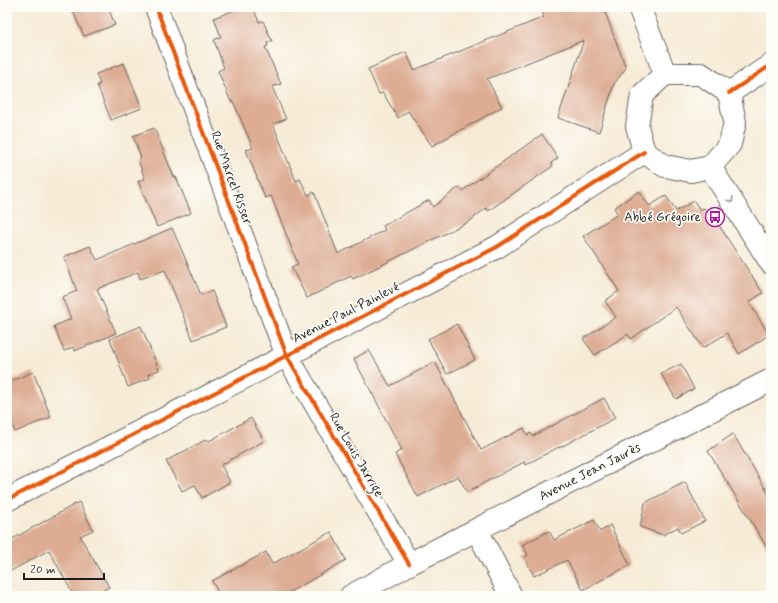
<svg xmlns="http://www.w3.org/2000/svg" width="778" height="603" font-family="Mynerve,sans-serif">
<style>
.building{fill:#ddac93}
.lines{fill:none;stroke-linecap:round;stroke-linejoin:round}
.minor-casing{stroke:#68645d;stroke-width:24}
.minor{stroke:#fff;stroke-width:22}
.cycleway-casing{stroke:#fdfcf7;stroke-width:6}
.cycleway{stroke:#e8590c;stroke-width:4}
.oneway{stroke:#999}
.labels{text-anchor:middle;dominant-baseline:central;stroke-width:3.5;stroke-linejoin:round;paint-order:stroke}
.street-label{font-size:13px;fill:#1c1c1c;stroke:#fdfcf7}
.poi-label{font-size:13px;fill:#1c1c1c;stroke:#fdfcf7;text-anchor:end}
</style>
<rect width="100%" height="100%" fill="#fdfcf7"/>
<filter id="ink" filterUnits="userSpaceOnUse"><feTurbulence type="fractalNoise" baseFrequency=".025" numOctaves="2"/><feDisplacementMap in="SourceGraphic" scale="8" xChannelSelector="R" yChannelSelector="G"/><feConvolveMatrix kernelMatrix="1 2 1 2 8 2 1 2 1" color-interpolation-filters="sRGB"/></filter>
<filter id="wash" filterUnits="userSpaceOnUse"><feTurbulence type="fractalNoise" baseFrequency=".012" numOctaves="4" result="noise"/><feDisplacementMap in="SourceGraphic" scale="16" xChannelSelector="R" yChannelSelector="G"/><feGaussianBlur stdDeviation="0.9" result="paint"/><feColorMatrix in="noise" values="0 0 0 0 0 0 0 0 0 0 0 0 0 0 0 0 0 1.4 0 .05"/><feComposite in="paint" operator="in"/></filter>
<g filter="url(#wash)">
<rect width="100%" height="100%" fill="#f6ebd6"/>
<g id="blocks">
<g class="building">
<path d="M71,7H108L115,25L84,36Z"/>
<path d="M242,7H253L259,22L263,21L272,41L267,43L268,46L265,47L281,84L272,87L286,119L273,124L296,181L300,179L308,195L314,192L338,254L385,230L383,226L429,200L433,207L459,187L462,191L542,134L558,158L551,163L553,166L488,211L486,208L470,221L414,249L353,279L351,276L307,298L291,267L298,264L271,196L265,198L246,150L253,148L233,101L231,102L218,71L224,68L214,40L221,37L214,18Z"/>
<path d="M540,7H603L626,68L614,84L599,132L558,118L584,40L487,79L502,107L432,146L408,111L398,118L383,93L379,94L368,69L406,52L414,70L544,17Z"/>
<path d="M124,63L142,108L111,120L97,85L100,84L96,74Z"/>
<path d="M154,128L174,177H176L191,213L157,227L138,181L145,179L138,160L141,158L133,136Z"/>
<path d="M639,191L649,206L666,196L676,211L694,201L700,210L704,208L715,226L718,224L763,293L749,302L769,335L739,354L727,333L703,348L676,307L631,339L628,334L595,355L583,339L616,317L605,301L619,291L583,236L618,214L614,208Z"/>
<path d="M172,228L201,295L212,291L226,327L193,340L165,270L140,279L138,272L97,289L116,333L75,351L73,347L64,351L54,326L71,319L62,297L77,291L64,257L90,246L97,260Z"/>
<path d="M457,324L475,360L447,374L428,339Z"/>
<path d="M141,326L159,370L148,374L150,378L128,387L110,339Z"/>
<path d="M369,350L390,386L435,362L481,450L524,428L527,435L531,433L533,436L604,398L615,418L559,448V447L525,465L524,462L467,492L458,476L418,497L395,454L402,450L354,359Z"/>
<path d="M681,364L694,389L676,399L661,374Z"/>
<path d="M33,372L51,417L15,432L7,411V383Z"/>
<path d="M251,418L264,441L221,465L230,482L202,498L195,485L182,491L166,461L207,439L209,441Z"/>
<path d="M733,434L771,498V554L708,451Z"/>
<path d="M685,482L705,521L681,533L678,527L663,535L640,527L645,503Z"/>
<path d="M79,502L93,530L80,536L109,587L92,596H74L49,550L7,573V542Z"/>
<path d="M594,520L600,532L610,525L630,565L583,590L567,560L534,576L524,557L528,555L522,545L549,531L554,540Z"/>
<path d="M331,532L346,560L283,596H220L212,581L266,552L272,564Z"/>
</g>
</g>
</g>
<g filter="url(#ink)">
<use href="#blocks" fill-opacity="0" stroke="#68645d" stroke-width="1"/>
<g class="lines">
<g class="minor-casing">
<g id="minor">
<path d="M156,7L287,356L409,564"/>
<path d="M639,7L665,74"/>
<path d="M665,74H701L729,93L735,122L730,144L710,167L691,171L665,166L644,152L637,126L642,95Z"/>
<path d="M729,93L771,65"/>
<path d="M710,167L771,263"/>
<path d="M7,500L497,247L644,152"/>
<path d="M477,530L511,596"/>
<path d="M351,596L409,564L771,380"/>
</g>
</g>
<use href="#minor" class="minor"/>
<g class="cycleway-casing">
<g id="cycleway">
<path d="M156,7L287,356L409,564"/>
<path d="M729,93L771,65"/>
<path d="M7,500L497,247L644,152"/>
</g>
</g>
<use href="#cycleway" class="cycleway"/>
</g>
<defs><path id="oneway-chevron" d="M-2-3.5L2.5 0L-2 3.5" fill="none" stroke-width="1.6" stroke-linecap="round" stroke-linejoin="round"/></defs>
<use class="oneway" href="#oneway-chevron" transform="translate(731 200) rotate(58)"/>
</g>
<defs>
<g id="bus-ring" transform="scale(1)"><circle r="9.5" fill="#fdfcf7" stroke="#b5179e" stroke-width="1.5"/><path d="M-5-6H5V4H4V6H2V4H-2V6H-4V4H-5ZM-3.5-4V0h7V-4ZM-3.5 1.2v1.5H-2V1.2ZM2 1.2v1.5H3.5V1.2Z" fill="#b5179e"/></g>
</defs>
<g fill-rule="evenodd">
<use href="#bus-ring" x="715" y="217"/>
</g>
<g class="labels">
<g class="street-label">
<text transform="translate(231 178) rotate(70)">Rue Marcel Risser</text>
<text transform="translate(346 313) rotate(-27)">Avenue Paul Painlevé</text>
<text transform="translate(356 455) rotate(60)">Rue Louis Jarrige</text>
<text transform="translate(590 472) rotate(-27)">Avenue Jean Jaurès</text>
</g>
<g class="poi-label">
<text x="701" y="217">Abbé Grégoire</text>
</g>
</g>
<rect width="778" height="603" fill="none" stroke="#fdfcf7" stroke-width="24"/>
<path d="M24 573v6h80v-6" fill="none" stroke="#1c1c1c" stroke-width="2"/>
<text x="30" y="573" font-size="12" fill="#1c1c1c" stroke="#fdfcf7" stroke-width="3" paint-order="stroke">20 m</text>
</svg>
